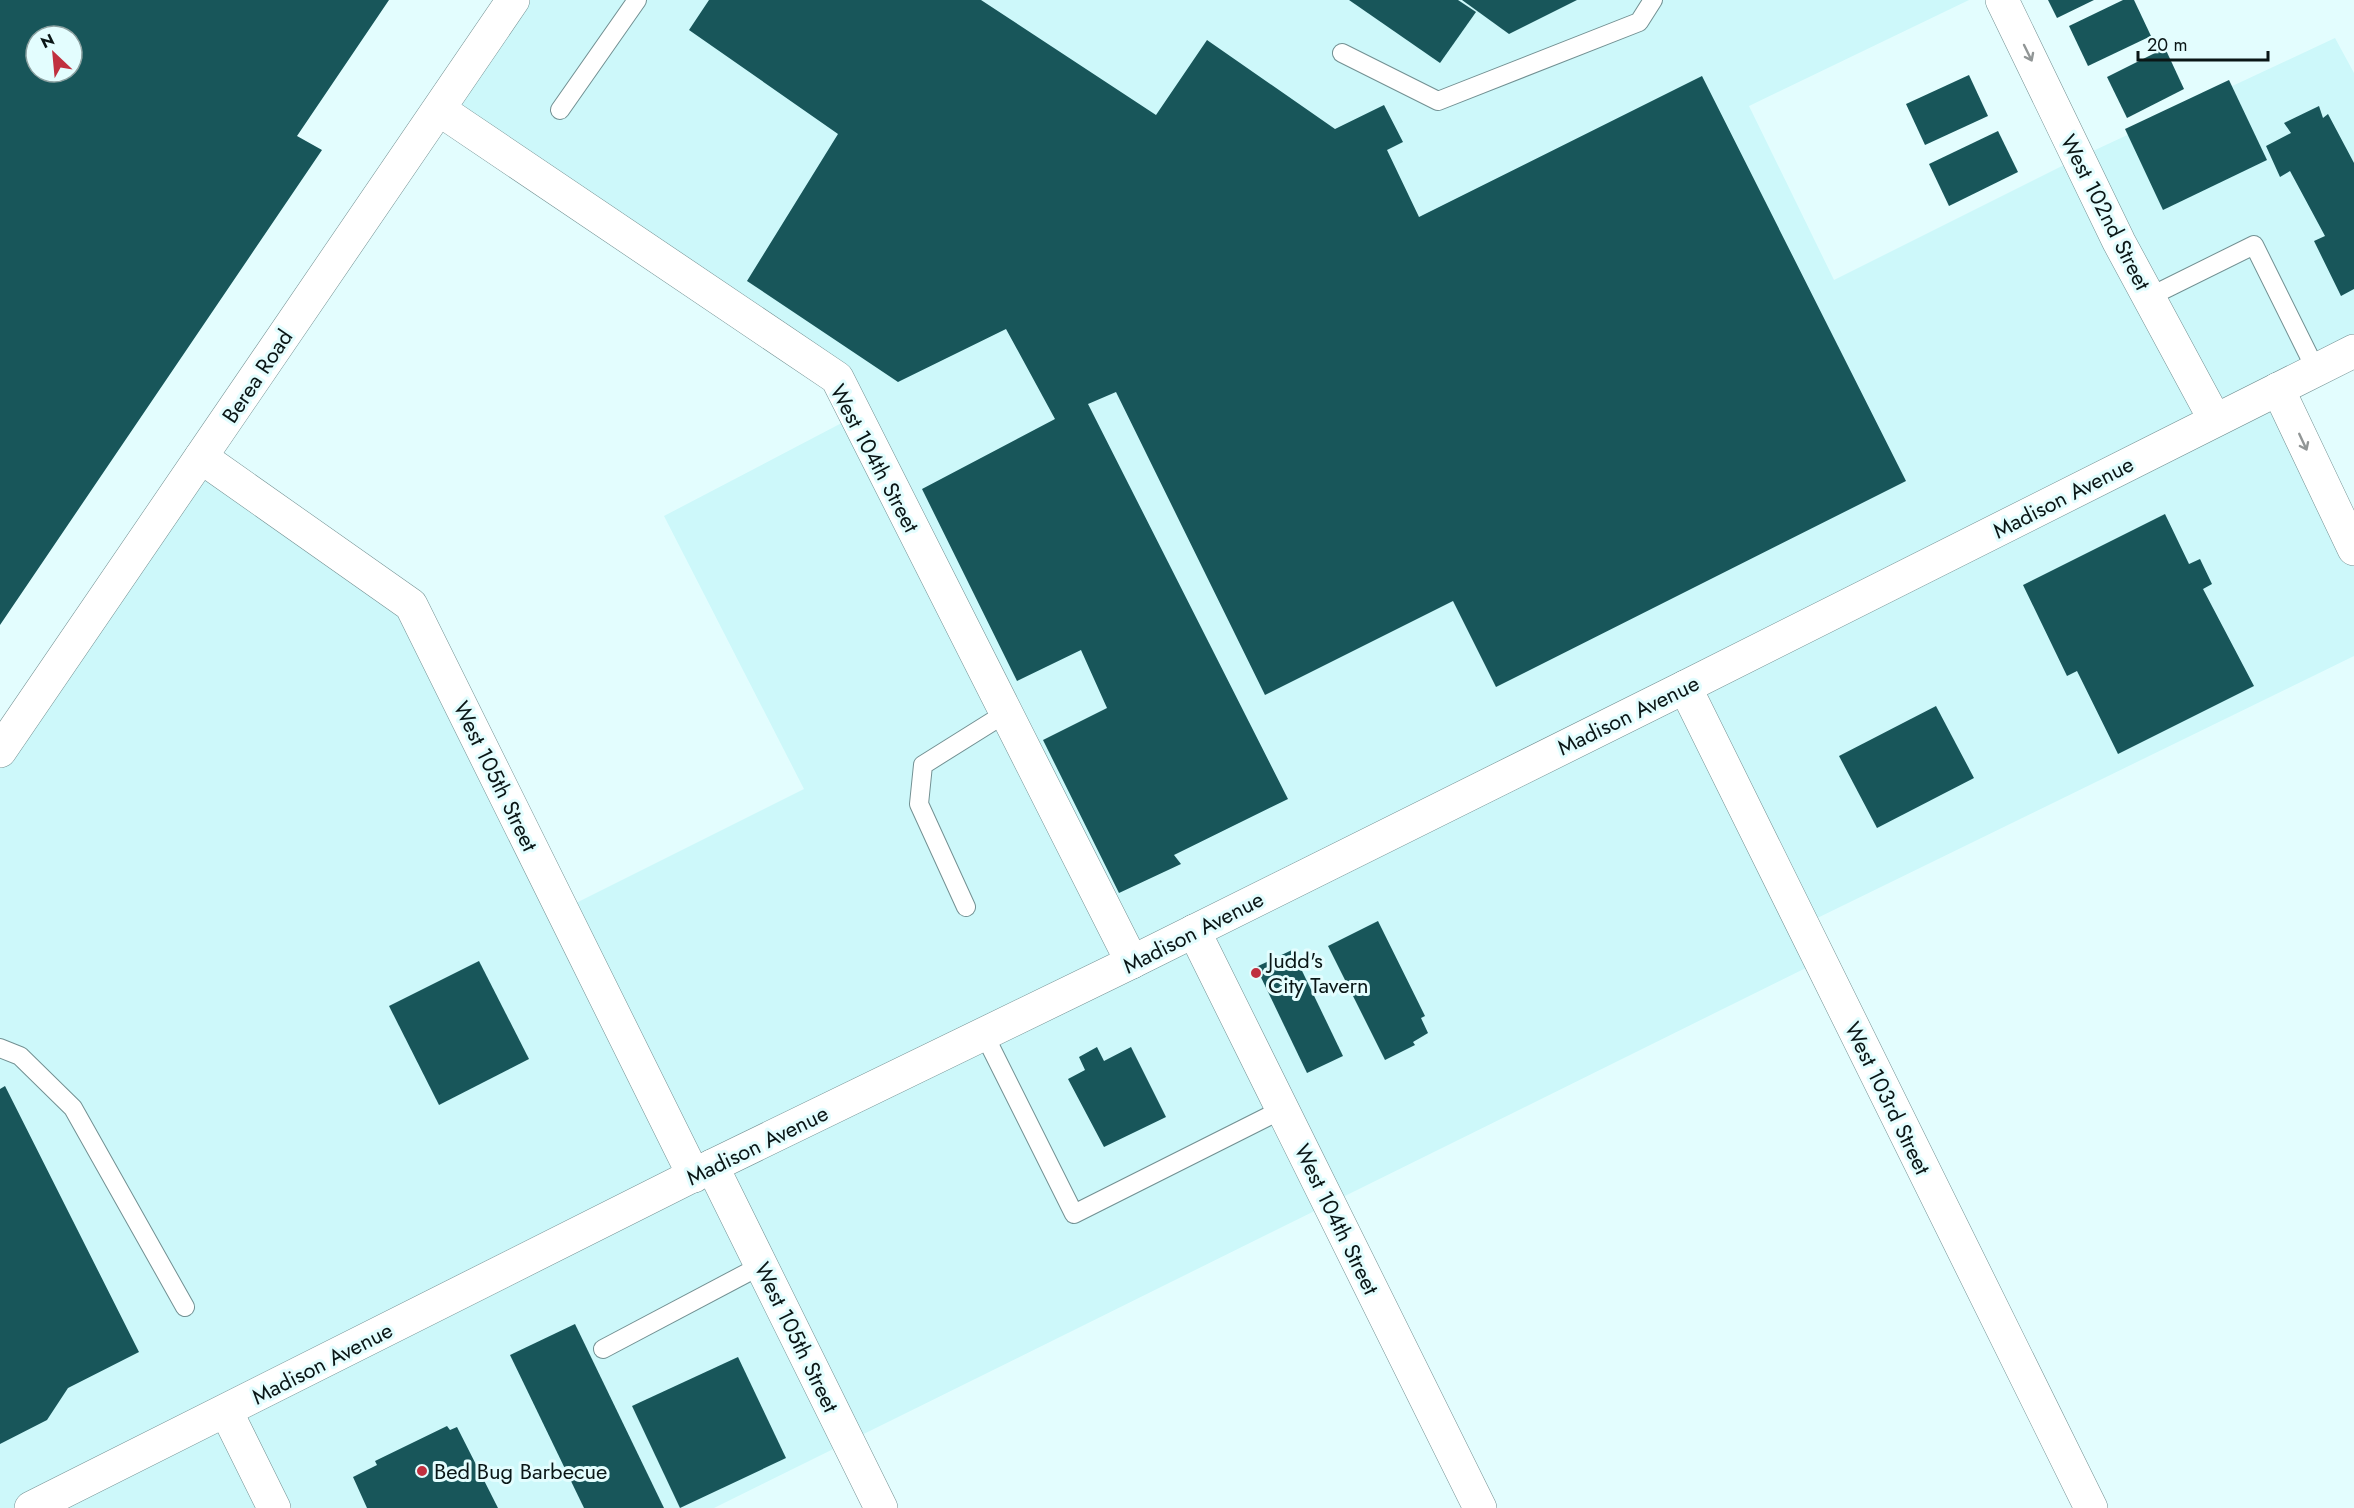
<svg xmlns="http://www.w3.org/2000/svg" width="2354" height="1508" font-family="Jost,sans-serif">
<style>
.built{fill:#cdf8fa}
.building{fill:#18565a;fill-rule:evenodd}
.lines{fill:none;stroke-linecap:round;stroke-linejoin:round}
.lane-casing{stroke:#729092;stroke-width:20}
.street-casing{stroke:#729092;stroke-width:34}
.secondary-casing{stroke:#729092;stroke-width:34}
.lane{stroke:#fff;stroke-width:18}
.street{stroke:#fff;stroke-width:33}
.secondary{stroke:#fff;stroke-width:33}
.oneway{stroke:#919696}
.poi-dot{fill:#c0303f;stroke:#e3fdfe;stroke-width:2}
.labels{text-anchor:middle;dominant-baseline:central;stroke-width:6;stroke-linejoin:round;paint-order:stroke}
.street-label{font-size:22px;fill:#0a1616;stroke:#e3fdfe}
.poi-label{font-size:22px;fill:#0a1616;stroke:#e3fdfe;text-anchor:start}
</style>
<rect width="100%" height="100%" fill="#e3fdfe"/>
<path class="built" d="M513,0H1969L1749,106L1834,280L2078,158L2335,38L2354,73V351L2278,390L2354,549V656L1803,925L1820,961L714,1508H0V751L201,457L411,605L562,910L804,789L664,516L855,416L837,378L440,110Z"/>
<g class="building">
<path d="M0,0H389L297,136L322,150L0,625ZM36,36H72V72H36Z"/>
<path d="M709,0H981L1156,115L1207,40L1335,129L1384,105L1403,142L1387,150L1419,217L1702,76L1906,481L1496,687L1453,601L1265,695L1116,392L1088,404L1288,799L1174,855L1181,864L1119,893L1043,740L1107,708L1081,650L1017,681L922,489L1055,419L1006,329L898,382L747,281L838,134L689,30Z"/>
<path d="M1349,0H1458L1476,12L1440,63Z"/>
<path d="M1462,0H1577L1509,34Z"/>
<path d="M2048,0H2094L2057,18Z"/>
<path d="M2123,0H2134L2151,36L2088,66L2069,26Z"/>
<path d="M2165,48L2184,89L2127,118L2107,77Z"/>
<path d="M1969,75L1988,116L1925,145L1906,104Z"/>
<path d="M2229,80L2267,160L2163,210L2125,129Z"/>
<path d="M2319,106L2323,118L2328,114L2354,163V289L2341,296L2314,241L2325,236L2290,171L2280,177L2266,146L2291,133L2284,123Z"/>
<path d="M1998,131L2018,172L1949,206L1929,164Z"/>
<path d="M2165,514L2189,564L2200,559L2212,584L2203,589L2254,686L2118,754L2077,671L2067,676L2023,585Z"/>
<path d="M1936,706L1974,778L1877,828L1839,756Z"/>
<path d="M1378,921L1425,1016L1421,1018L1428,1033L1413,1042L1415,1045L1385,1060L1328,946Z"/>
<path d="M1292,950L1343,1056L1307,1073L1256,967Z"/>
<path d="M479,961L529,1059L439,1105L389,1006Z"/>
<path d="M1097,1047L1104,1061L1131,1047L1166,1117L1104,1147L1068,1079L1085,1070L1079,1057Z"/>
<path d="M5,1086L139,1352L68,1388L47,1420L0,1444V1089Z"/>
<path d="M575,1324L664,1508H584L510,1355Z"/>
<path d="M738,1357L786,1458L680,1508L632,1406Z"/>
<path d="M447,1426L450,1430L457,1427L498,1508H367L353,1477L377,1465L375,1461Z"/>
</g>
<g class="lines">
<g class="lane-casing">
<g id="lane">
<path d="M1342,53L1438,101L1639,22L1653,0"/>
<path d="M560,110L637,0"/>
<path d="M2149,297L2254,245L2316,370"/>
<path d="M966,907L919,804L923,765L1006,713"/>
<path d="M984,1034L1074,1214L1283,1109"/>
<path d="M0,1048L20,1056L73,1108L185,1307"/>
<path d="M603,1349L762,1265"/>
</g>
</g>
<g class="street-casing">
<g id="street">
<path d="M2002,0L2119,242L2215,420"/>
<path d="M440,110L837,378L1132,962"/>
<path d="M201,457L411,605L694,1176"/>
<path d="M1685,687L2091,1508"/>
<path d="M1194,931L1480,1508"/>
<path d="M712,1166L881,1508"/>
<path d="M226,1411L274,1508"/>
</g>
</g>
<g class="secondary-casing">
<g id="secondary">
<path d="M2278,389L2354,549"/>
<path d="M0,751L513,0"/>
<path d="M31,1508L712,1166L1132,962L1685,687L2354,351"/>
</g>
</g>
<use href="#lane" class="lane"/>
<use href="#street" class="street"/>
<use href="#secondary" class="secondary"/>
</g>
<defs><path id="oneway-shaft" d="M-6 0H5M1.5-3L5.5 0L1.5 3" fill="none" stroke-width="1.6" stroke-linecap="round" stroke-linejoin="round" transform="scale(1.5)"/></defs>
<g class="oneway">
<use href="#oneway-shaft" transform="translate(2028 53) rotate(64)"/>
<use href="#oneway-shaft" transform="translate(2303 442) rotate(65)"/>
</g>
<g class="poi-dot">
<circle cx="1256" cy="973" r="6"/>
<circle cx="422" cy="1471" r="6"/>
</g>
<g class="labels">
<g class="street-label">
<text transform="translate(2106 212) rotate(63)">West 102nd Street</text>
<text transform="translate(257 376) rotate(-56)">Berea Road</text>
<text transform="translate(875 458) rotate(62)">West 104th Street</text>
<text transform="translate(2063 497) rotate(-27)">Madison Avenue</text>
<text transform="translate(1628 715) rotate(-26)">Madison Avenue</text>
<text transform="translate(496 776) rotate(64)">West 105th Street</text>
<text transform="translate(1193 932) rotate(-27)">Madison Avenue</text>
<text transform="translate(1888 1098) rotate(64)">West 103rd Street</text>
<text transform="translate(757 1145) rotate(-26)">Madison Avenue</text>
<text transform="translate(1337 1219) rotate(64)">West 104th Street</text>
<text transform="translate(797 1337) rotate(64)">West 105th Street</text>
<text transform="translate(322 1363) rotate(-27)">Madison Avenue</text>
</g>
<g class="poi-label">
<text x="1268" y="960">Judd's<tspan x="1268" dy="25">City Tavern</tspan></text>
<text x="434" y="1471">Bed Bug Barbecue</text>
</g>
</g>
<g transform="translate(54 54) rotate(334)"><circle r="28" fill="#e3fdfe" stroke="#8ca1a1" stroke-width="1.5"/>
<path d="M0-4.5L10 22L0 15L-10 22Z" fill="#c0303f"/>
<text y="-9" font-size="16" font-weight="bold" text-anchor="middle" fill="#0a1616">N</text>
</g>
<path d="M2138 51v9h130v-9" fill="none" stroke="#0a1616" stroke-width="3"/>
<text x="2147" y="51" font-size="18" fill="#0a1616" stroke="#e3fdfe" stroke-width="4.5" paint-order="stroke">20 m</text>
</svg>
